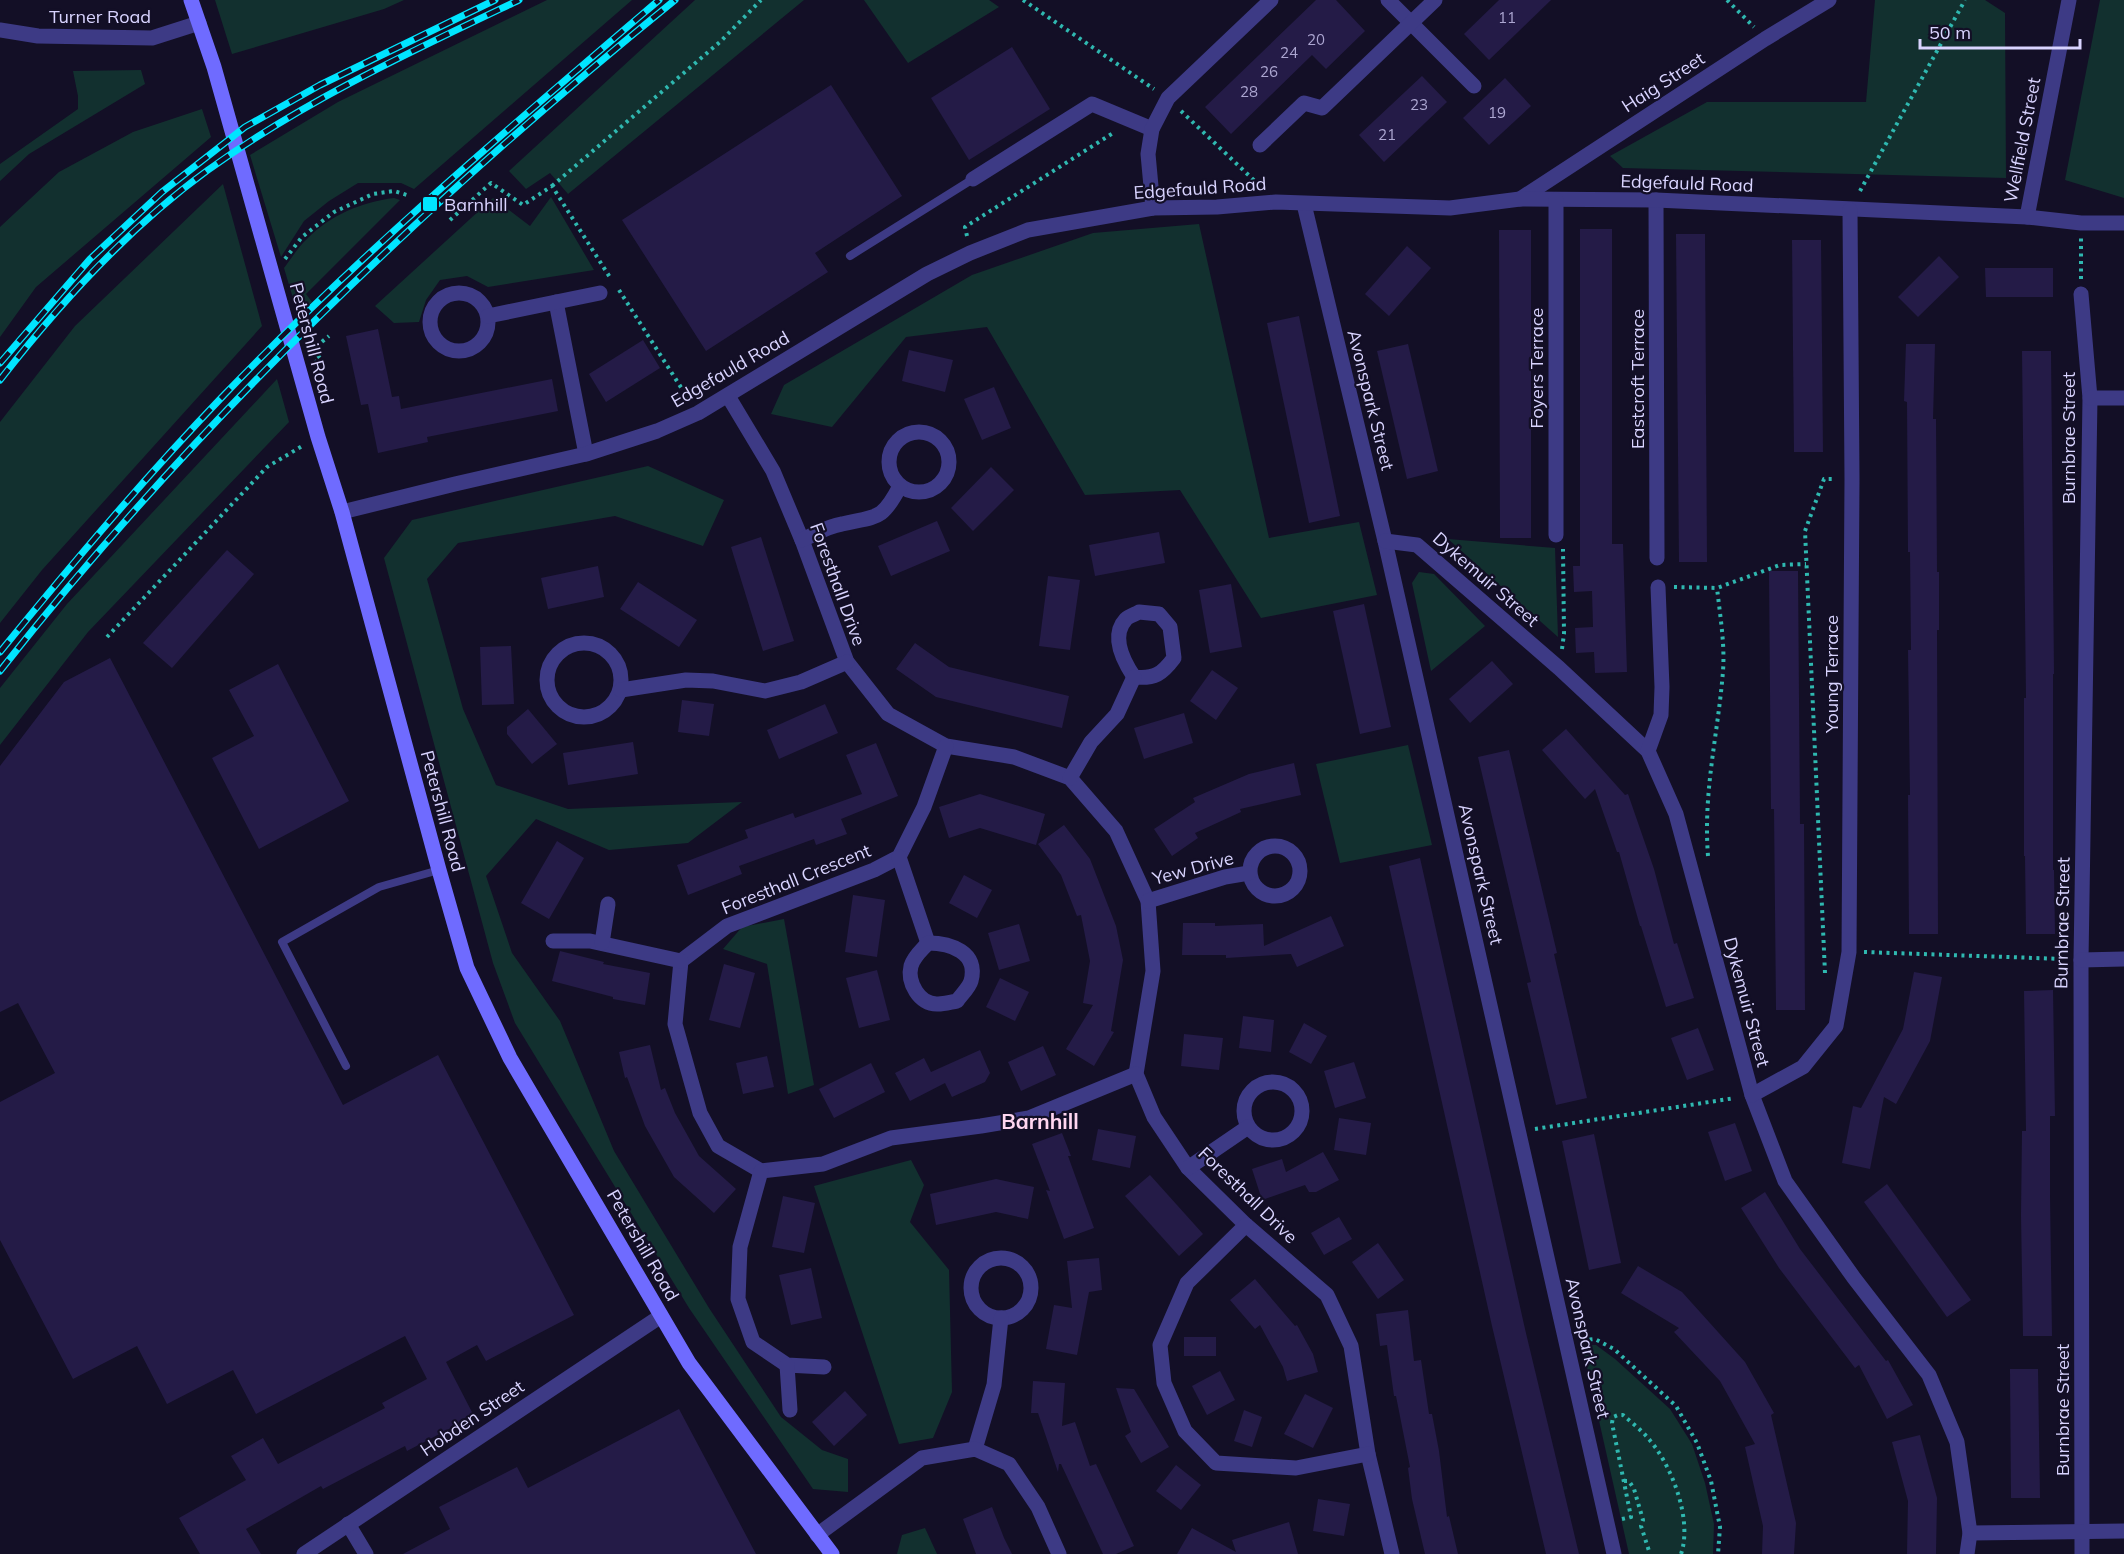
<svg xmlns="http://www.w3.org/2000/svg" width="2124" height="1554" font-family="Mulish,sans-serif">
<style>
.green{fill:#12302f}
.building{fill:#241b47}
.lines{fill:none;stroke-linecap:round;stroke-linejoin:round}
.path{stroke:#2fb8b0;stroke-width:4;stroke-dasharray:3 4.5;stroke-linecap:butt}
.lane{stroke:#3d3a85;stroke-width:8}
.street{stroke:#3d3a85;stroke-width:15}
.secondary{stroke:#6f6bff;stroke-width:15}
.rail-casing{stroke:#00e5ff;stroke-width:7}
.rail{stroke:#130f26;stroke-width:4.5;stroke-dasharray:14;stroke-linecap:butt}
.poi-dot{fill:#00e5ff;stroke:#130f26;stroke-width:2}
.labels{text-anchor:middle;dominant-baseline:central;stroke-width:4.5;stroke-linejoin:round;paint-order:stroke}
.number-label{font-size:15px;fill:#aca6d1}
.street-label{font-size:18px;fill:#d9d4ff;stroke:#130f26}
.poi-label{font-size:18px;fill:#d9d4ff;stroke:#130f26;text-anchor:start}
.quarter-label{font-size:21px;font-weight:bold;fill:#ffd6f0;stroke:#130f26}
</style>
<rect width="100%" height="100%" fill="#130f26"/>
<g class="green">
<path d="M215,0H404L384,9L232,54Z"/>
<path d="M547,0H632L414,189L401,183H358L329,201L304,221L281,257L250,155L338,102Z"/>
<path d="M695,0H804L568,194L550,173L526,189L509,171Z"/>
<path d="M864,0H989L999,7L908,63Z"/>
<path d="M1875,0H1985L2005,13L2006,178L1623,168L1610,156L1707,102H1866Z"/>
<path d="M2100,0H2124V198L2065,180Z"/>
<path d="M141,70L145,84L29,154L0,181V164L78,109V96L73,71Z"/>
<path d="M202,109L211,137L36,287L0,337V227L59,172L133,132Z"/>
<path d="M223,184L262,326L42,570L0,623V422L75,326Z"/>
<path d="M551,197L594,270L488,287L467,276L440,280L426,300L419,322L394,323L375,306L493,198L530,226Z"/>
<path d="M394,198L400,200L306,294L312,302L298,315L284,268C291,259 298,247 307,239C330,215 362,202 394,198Z"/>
<path d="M1199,224L1269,538L1359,522L1377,595L1261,618L1180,490L1085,495L987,327L906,337L832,427L771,414L784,385L972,275L1093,233Z"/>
<path d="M277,379L289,422L88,632L0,745V688L67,604Z"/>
<path d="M648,466L724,500L703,546L615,516L458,543L427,579L463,709L496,785L568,809L742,802L688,843L609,850L536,819L486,876L512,953L560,1021L614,1151L709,1308L781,1417L822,1450L848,1459V1492L813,1489L689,1308L515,1023L493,963L384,558L412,520Z"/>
<path d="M1448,539L1555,548L1558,637Z"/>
<path d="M1419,572L1434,574L1485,626L1431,671L1412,583Z"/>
<path d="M1408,745L1432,845L1340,863L1316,764Z"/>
<path d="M784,919L814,1085L788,1094L767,964L723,949L742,927Z"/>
<path d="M911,1160L924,1185L910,1222L949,1270L952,1392L933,1438L899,1444L814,1186Z"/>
<path d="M1582,1345H1596L1615,1359L1670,1409L1692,1444L1705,1483L1714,1524L1713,1554H1629Z"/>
<path d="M925,1528L937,1554H897L902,1535Z"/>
</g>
<g class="building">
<path d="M1316,0H1336L1365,31L1326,69L1312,55L1231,134L1205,107Z"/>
<path d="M1499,0H1551L1489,60L1464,34Z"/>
<path d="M1012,47L1050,109L969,160L931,98Z"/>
<path d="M1422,76L1447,102L1384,162L1359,135Z"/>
<path d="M1505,78L1531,106L1489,145L1463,118Z"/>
<path d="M831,85L902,196L815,253L828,272L706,351L622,220Z"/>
<path d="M1580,229H1612V544H1623L1627,672L1595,673L1594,652L1576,653L1575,628L1593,627L1592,591L1574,592L1573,566H1580Z"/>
<path d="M1499,230H1531V538H1500Z"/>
<path d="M1676,234H1705L1707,562H1679Z"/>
<path d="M1792,240H1821L1823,452H1794Z"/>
<path d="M1407,246L1431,268L1389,316L1365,294Z"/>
<path d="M1939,256L1959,277L1918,317L1898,297Z"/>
<path d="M1985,268H2053V297H1986Z"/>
<path d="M1299,316L1340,516L1309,523L1267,323Z"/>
<path d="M378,329L392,397L399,396L401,409L552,379L558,411L427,437L428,442L378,453L368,404L361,405L346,336Z"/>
<path d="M643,340L660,368L606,402L589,374Z"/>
<path d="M1408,344L1438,471L1407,479L1377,351Z"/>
<path d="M1906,344H1935L1933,419H1936L1937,572H1939V630H1937L1938,934H1909L1908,795H1910L1908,650H1911L1910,552H1908L1907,402L1904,401Z"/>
<path d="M909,350L953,360L945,392L902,381Z"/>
<path d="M2022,351H2051L2054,674H2053V870H2054L2055,934H2026L2025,856H2024V698H2026Z"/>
<path d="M994,387L1011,428L982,440L964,399Z"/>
<path d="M991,467L1014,490L973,531L951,508Z"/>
<path d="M937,521L950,551L891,576L878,546Z"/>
<path d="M1159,532L1165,563L1095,576L1089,545Z"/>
<path d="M761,537L794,641L763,651L731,547Z"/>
<path d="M227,550L254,574L172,668L143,643Z"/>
<path d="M598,566L604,597L548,609L541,578Z"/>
<path d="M1769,571H1798L1800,824H1804L1805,1010H1776L1774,809H1771Z"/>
<path d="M1048,576L1080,580L1070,650L1039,646Z"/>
<path d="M638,582L697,620L679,647L620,609Z"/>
<path d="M1231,584L1242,647L1210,653L1199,590Z"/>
<path d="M1364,604L1391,727L1360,734L1333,611Z"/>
<path d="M915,643L949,667L1069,696L1062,728L936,697L896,669Z"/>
<path d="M511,646L514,704L482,705L480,647Z"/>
<path d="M110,658L343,1105L438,1055L574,1315L486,1361L477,1345L446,1362L474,1416L407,1451L405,1446L323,1489L321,1486L246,1529L261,1554H200L179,1518L246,1480L231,1456L263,1438L278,1464L385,1408L382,1403L427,1379L405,1336L256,1414L233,1370L167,1404L137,1346L73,1379L0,1240V1102L55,1073L18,1003L0,1012V766L64,682Z"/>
<path d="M1492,661L1513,684L1470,723L1449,699Z"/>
<path d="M278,664L349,801L259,849L212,758L254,736L229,690Z"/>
<path d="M1212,670L1238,688L1216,720L1190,701Z"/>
<path d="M682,700L714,704L709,736L678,732Z"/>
<path d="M825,704L838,733L779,759L767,730Z"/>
<path d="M528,709L557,744L532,764L507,734V727Z"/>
<path d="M1184,713L1193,743L1144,759L1134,728Z"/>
<path d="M1566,729L1625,795L1628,794L1654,869L1674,944L1677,943L1694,998L1666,1007L1641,926H1640L1619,852H1617L1595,789L1585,799L1542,750Z"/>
<path d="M633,742L638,774L568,785L563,753Z"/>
<path d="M876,743L898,796L841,819L847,834L816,845L814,839L739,866L742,874L688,895L677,865L748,838L745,830L793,813L795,818L862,794L846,755Z"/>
<path d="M1509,750L1557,953L1554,954L1587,1098L1556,1105L1527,983L1531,982L1478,757Z"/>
<path d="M1294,763L1301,795L1240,809L1241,812L1195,833L1198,838L1172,856L1154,829L1195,802L1193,798L1249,774Z"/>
<path d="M980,794L1045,814L1036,845L980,828L949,838L939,807Z"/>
<path d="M1064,825L1090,859L1116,926L1123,960L1111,1031L1114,1032L1094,1066L1066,1049L1093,1005L1083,1003L1090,961L1081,915L1077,916L1061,875L1038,844Z"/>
<path d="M557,841L584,858L549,919L521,903Z"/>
<path d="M1420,858L1525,1329L1579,1554H1546L1492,1326L1389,866Z"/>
<path d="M964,875L992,890L977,918L949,903Z"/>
<path d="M853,895L885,900L877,957L845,952Z"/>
<path d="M1331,916L1344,946L1297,967L1291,954L1226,958V955H1182L1183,923H1215V926L1263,924L1264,946Z"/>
<path d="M1019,924L1030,961L999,970L988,933Z"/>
<path d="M560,951L604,962L603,964L650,973L645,1005L613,999V997L552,981Z"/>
<path d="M724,964L755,973L740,1028L709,1020Z"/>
<path d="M877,970L890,1020L859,1028L846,978Z"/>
<path d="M1914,972L1942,977L1930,1041L1896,1104L1884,1097L1870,1169L1842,1163L1853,1106L1861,1108L1903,1029Z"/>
<path d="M1000,978L1029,992L1015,1021L986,1007Z"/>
<path d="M2053,990L2055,1116H2050V1195L2052,1336H2023L2021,1215L2022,1131H2026L2024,991Z"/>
<path d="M1243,1016L1274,1020L1271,1052L1239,1048Z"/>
<path d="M1304,1023L1327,1036L1311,1064L1289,1052Z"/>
<path d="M1698,1028L1714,1070L1687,1080L1671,1038Z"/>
<path d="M1184,1034L1223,1038L1219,1070L1181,1066Z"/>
<path d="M650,1045L661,1090L665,1088L675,1113L699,1156L736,1189L714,1213L674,1177L645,1126L627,1077L625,1078L619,1052Z"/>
<path d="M1043,1046L1056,1075L1021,1091L1008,1062Z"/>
<path d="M980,1050L990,1073L985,1082L952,1097L945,1083L910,1101L895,1073L924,1058L931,1072Z"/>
<path d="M767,1056L774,1087L743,1094L736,1063Z"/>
<path d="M1354,1062L1366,1098L1335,1108L1324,1071Z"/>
<path d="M871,1063L885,1092L834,1118L819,1089Z"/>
<path d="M1339,1118L1371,1123L1366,1155L1334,1150Z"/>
<path d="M1735,1123L1752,1171L1725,1181L1708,1132Z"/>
<path d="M1098,1129L1136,1136L1130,1168L1092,1160Z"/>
<path d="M1062,1133L1071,1156H1068L1094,1228L1064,1239L1046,1190L1050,1191L1032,1144Z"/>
<path d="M1594,1134L1621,1263L1589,1270L1562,1141Z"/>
<path d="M1323,1152L1339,1180L1316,1192H1309L1305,1185L1262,1200L1252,1169L1282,1159L1286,1172Z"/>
<path d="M1150,1175L1203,1234L1179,1256L1125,1196Z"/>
<path d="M996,1179L1034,1187L1028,1219L996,1212L936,1225L930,1194Z"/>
<path d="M1887,1184L1971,1300L1947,1317L1864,1202Z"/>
<path d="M1765,1192L1800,1249L1886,1361L1888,1360L1913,1405L1887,1419L1859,1365L1855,1368L1779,1268L1741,1208Z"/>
<path d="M783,1196L815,1203L804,1253L772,1247Z"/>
<path d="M1339,1217L1352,1239L1324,1255L1311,1233Z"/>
<path d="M1378,1243L1404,1280L1378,1299L1352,1262Z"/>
<path d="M1099,1258L1102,1290L1089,1292L1077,1355L1046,1349L1054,1305L1072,1308L1067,1261Z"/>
<path d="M1638,1266L1682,1292L1745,1362L1774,1413L1771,1415L1796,1523L1794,1554H1762L1763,1526L1745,1447L1755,1444L1720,1381L1674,1332L1679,1328L1621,1293Z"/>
<path d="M811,1268L822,1318L791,1325L779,1275Z"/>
<path d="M1255,1279L1295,1326L1297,1325L1313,1354L1318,1372L1287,1381L1283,1367L1260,1325L1255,1329L1230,1300Z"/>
<path d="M1408,1310L1414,1361L1421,1360L1429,1414H1432L1439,1451L1447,1517L1449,1516L1458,1554H1425L1412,1499L1408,1468L1410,1467L1396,1396H1394L1387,1345L1380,1346L1376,1314Z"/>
<rect x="1184" y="1337" width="32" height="19"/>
<path d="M2010,1369H2038L2040,1498H2011Z"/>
<path d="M1220,1371L1235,1400L1207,1415L1192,1386Z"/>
<path d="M1033,1381L1065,1383L1062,1426L1075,1422L1090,1466L1096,1464L1134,1546L1116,1554H1103L1061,1464H1059L1058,1472L1038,1413H1031Z"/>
<path d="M1116,1388L1134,1389L1169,1447L1141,1463L1125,1436L1131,1432Z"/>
<path d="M845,1391L867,1415L834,1446L812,1422Z"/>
<path d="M1305,1394L1333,1408L1313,1448L1284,1434Z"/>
<path d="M679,1409L756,1554H403L450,1529L439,1507L517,1467L528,1488Z"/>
<path d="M1244,1410L1262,1417L1252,1447L1234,1441Z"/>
<path d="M1920,1435L1937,1498L1936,1554H1907L1908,1501L1892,1442Z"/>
<path d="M1176,1465L1201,1485L1181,1510L1156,1491Z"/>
<path d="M1318,1499L1350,1504L1344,1536L1313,1531Z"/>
<path d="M992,1507L1004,1538L1012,1554H976L963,1519Z"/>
<path d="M1289,1522L1298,1554H1177L1192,1528L1236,1552L1232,1540Z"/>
</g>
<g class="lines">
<g class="path">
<path d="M1023,0L1154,89"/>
<path d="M1727,0L1754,27"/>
<path d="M1181,111L1260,186"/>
<path d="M552,186L721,41L761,0"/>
<path d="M1860,191L1965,0"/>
<path d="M450,220L491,183L523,205L552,186L611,279"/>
<path d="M967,236L965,227L1113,133"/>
<path d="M285,259L302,237L334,212L373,194L394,191L407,195"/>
<path d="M2081,279V238"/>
<path d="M619,290L689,400"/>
<path d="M315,363L320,358L313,349L329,336"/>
<path d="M1674,587L1717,588L1780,565L1806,564"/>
<path d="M107,637L267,467L304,445"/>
<path d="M1562,649L1564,634L1563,549"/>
<path d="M1708,856C1703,790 1718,735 1723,671C1725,644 1720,615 1717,588"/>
<path d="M1864,952L2064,959"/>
<path d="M1825,973L1805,531L1824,479H1835"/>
<path d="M1535,1129L1735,1098"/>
<path d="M1582,1340L1595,1339L1614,1349L1676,1406L1697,1443L1711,1481L1720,1527L1718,1554"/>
<path d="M1624,1481H1629L1634,1489L1643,1520L1641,1526L1650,1554"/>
<path d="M1622,1519L1631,1517L1612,1423L1613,1417L1618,1415H1623C1631,1422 1640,1429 1647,1437C1671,1463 1693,1519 1681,1554"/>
</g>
<g class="lane">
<path d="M850,256L973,179"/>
<path d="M346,1066L282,942L379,887L439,870"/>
</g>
<g class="street">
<path d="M1388,0L1474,86"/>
<path d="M0,30L38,36L152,38L199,23"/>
<path d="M1260,145L1304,103L1322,108L1435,0"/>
<path d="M973,179L1092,104L1152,129"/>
<path d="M1520,199L1765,39L1829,0"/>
<path d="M1656,200L1657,558"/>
<path d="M1304,204L1385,541L1614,1554"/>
<path d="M1153,208L1148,154L1152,129L1168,98L1271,0"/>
<path d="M2027,217L2069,0"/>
<circle cx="459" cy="322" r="29"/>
<path d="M2081,294L2090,398L2081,960L2082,1554"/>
<path d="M556,302L586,454"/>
<path d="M488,316L600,293"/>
<path d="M728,396L773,471L802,540L847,662L888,714L946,746L1014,757L1070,778L1116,831L1148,901L1153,971L1136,1074L1154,1117L1188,1168L1246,1225L1327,1295L1351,1346L1368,1454L1392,1554"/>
<path d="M2090,398H2124"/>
<circle cx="919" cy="462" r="30"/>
<path d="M342,512L455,484L586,454L657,431L698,413L927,274L970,253L1028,230L1153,208L1217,207L1276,202L1450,208L1520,199L1656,200L2027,217L2081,223H2124"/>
<path d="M1556,535V200"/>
<path d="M802,540C815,534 828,526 842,524C877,516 882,521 900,486"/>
<path d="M1385,541L1417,545L1559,668L1648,751L1676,814L1752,1095L1785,1181L1854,1278L1929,1375L1957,1442L1970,1533L1967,1554"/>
<path d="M1139,612L1159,614L1170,627L1174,658C1162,674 1155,679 1134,677C1124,662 1110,636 1126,619C1129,616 1136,614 1139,612Z"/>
<circle cx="584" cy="680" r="37"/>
<path d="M621,690L686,680L713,681L765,691L801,682L847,662"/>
<path d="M946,746L924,807L899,857L874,870L727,926L681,961L675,1024L700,1113L718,1146L761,1171L823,1164L891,1138L981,1126L1029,1118L1136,1074"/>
<path d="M1648,751L1661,715L1662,687L1658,587"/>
<path d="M1070,778L1091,742L1117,714L1134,677"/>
<circle cx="1275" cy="871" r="25"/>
<path d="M899,857L928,943"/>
<path d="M1148,901L1225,877L1249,873"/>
<path d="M553,941H590L681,961"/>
<path d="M602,943L608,904"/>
<path d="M928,943C950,943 979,952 971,981C969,988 961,995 957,1001C951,1002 944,1004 938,1004C919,1005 907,982 911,966C914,956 922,950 928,943Z"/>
<path d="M2081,960L2124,959"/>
<circle cx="1273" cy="1111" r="29"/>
<path d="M1752,1095L1803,1067L1836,1026L1849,952L1852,479L1850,210"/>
<path d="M1188,1168L1248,1127"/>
<path d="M761,1171L740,1247L738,1299L753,1342L787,1365L824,1367"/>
<path d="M1246,1225L1187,1283L1160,1345L1164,1383L1185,1431L1216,1463L1296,1468L1368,1454"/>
<circle cx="1001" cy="1288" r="30"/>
<path d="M787,1365L790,1410"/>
<path d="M975,1449L994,1385L1001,1318"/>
<path d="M348,1524L366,1554"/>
<path d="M1970,1533L2124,1531"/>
<path d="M817,1535L922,1458L975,1449L1009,1464L1038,1507L1059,1554"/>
<path d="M304,1554L661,1316"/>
</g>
<path class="secondary" d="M191,0L214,67L318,437L342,512L439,870L467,968L510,1058L689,1363L832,1554"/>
<g class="rail-casing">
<g id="rail">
<path d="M0,363L90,259L162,192L245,127L320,85L495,0"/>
<path d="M0,380C60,303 128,228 208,170C304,101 412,51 519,0"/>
<path d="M0,652C72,564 145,477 224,395C360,254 510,127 659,0"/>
<path d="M0,671C199,419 426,202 675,0"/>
</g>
</g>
<use href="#rail" class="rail"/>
</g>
<rect class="poi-dot" x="422" y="196" width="16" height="16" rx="3"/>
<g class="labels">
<g class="number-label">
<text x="1507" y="17">11</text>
<text x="1316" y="39">20</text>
<text x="1289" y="52">24</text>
<text x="1269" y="71">26</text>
<text x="1249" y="91">28</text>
<text x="1419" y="104">23</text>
<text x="1497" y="112">19</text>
<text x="1387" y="134">21</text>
</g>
<g class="street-label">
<text x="100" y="16">Turner Road</text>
<text transform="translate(1663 82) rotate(-33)">Haig Street</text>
<text transform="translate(2022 140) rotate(-79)">Wellfield Street</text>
<text transform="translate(1687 183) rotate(2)">Edgefauld Road</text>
<text transform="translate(1200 188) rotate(-4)">Edgefauld Road</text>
<text transform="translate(312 343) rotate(75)">Petershill Road</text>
<text transform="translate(1536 368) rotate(-90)">Foyers Terrace</text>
<text transform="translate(730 369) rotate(-30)">Edgefauld Road</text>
<text transform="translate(1637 379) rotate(-90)">Eastcroft Terrace</text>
<text transform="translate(1371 400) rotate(76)">Avonspark Street</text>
<text transform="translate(2068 438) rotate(-90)">Burnbrae Street</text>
<text transform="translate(1486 579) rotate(41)">Dykemuir Street</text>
<text transform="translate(838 584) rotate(70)">Foresthall Drive</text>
<text transform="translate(1831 674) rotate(-90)">Young Terrace</text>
<text transform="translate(443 811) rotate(75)">Petershill Road</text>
<text transform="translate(1193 868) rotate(-15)">Yew Drive</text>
<text transform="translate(1481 874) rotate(77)">Avonspark Street</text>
<text transform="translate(796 879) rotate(-22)">Foresthall Crescent</text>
<text transform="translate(2062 923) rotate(-89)">Burnbrae Street</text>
<text transform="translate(1747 1002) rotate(75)">Dykemuir Street</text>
<text transform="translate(1248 1195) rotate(44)">Foresthall Drive</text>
<text transform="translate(643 1245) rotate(60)">Petershill Road</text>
<text transform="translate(1588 1348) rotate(77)">Avonspark Street</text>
<text transform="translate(2062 1410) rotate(-90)">Burnbrae Street</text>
<text transform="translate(472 1418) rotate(-34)">Hobden Street</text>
</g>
<g class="poi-label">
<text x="444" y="204">Barnhill</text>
</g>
<g class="quarter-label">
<text x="1040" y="1121">Barnhill</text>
</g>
</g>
<path d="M1920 39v9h160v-9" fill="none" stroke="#d9d4ff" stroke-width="3"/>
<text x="1929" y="39" font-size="18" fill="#d9d4ff" stroke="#130f26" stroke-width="4.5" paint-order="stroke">50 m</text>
</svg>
